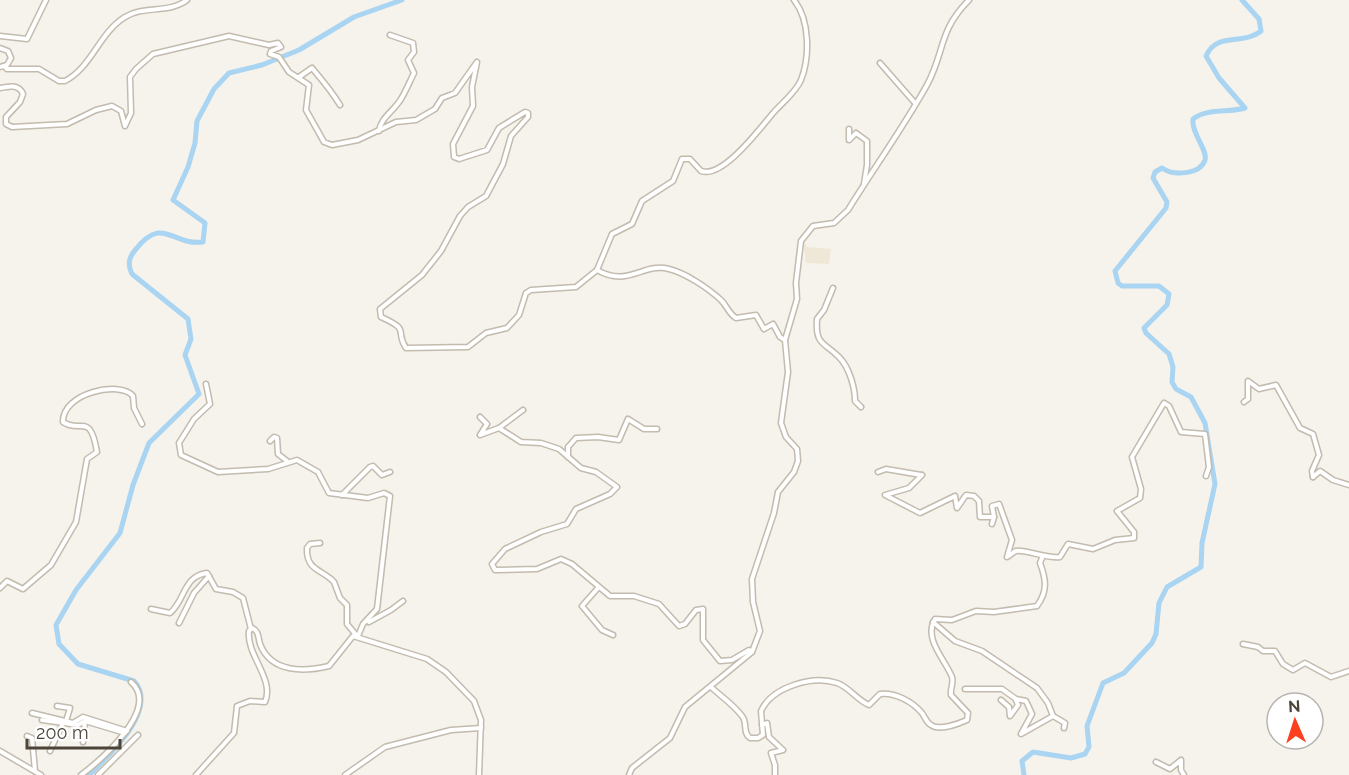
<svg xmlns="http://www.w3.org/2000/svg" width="1349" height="775" font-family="Raleway,sans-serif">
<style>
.education{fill:#efe8d6}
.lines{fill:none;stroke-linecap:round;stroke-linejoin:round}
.river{stroke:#a9d4f2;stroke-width:5}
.minor-casing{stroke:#c2bbae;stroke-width:7}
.minor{stroke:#fff;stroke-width:4}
</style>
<rect width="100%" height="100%" fill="#f6f3ec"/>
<path class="education" d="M803,240L807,247L831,249L829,264L806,263Z"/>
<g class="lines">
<g class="river">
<path d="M89,775C107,757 160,710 134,681L78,664L59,644L56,625L76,590L120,533L133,485L149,443L199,394L185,355L191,339L188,319L132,274C127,264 129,257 136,249C163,215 172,246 203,242L205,223L173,200L188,167L195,143L197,121L214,89L229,73L262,65L299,50L354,17L402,0"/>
<path d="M1024,775L1022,761L1033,752L1071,758L1085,754L1089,747L1087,726L1103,683L1124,673L1152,643L1156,634L1159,603L1167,587L1201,567L1202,543L1215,484L1205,423L1191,397L1176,389L1172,382L1173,367L1169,354L1146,333L1144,328L1167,305L1169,294L1159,286H1122L1118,283L1115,271L1166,208L1167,202L1153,178L1155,172L1162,168C1173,176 1200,175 1205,160C1208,150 1191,133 1193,119C1207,108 1228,113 1245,108L1219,78L1206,56C1217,31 1243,46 1261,31L1259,19L1242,0"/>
</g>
<g class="minor-casing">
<g id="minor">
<path d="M0,36L27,39L46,0"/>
<path d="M0,48L8,51L11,58L7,65L0,67"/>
<path d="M880,63L915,103"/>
<path d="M4,66L7,69H39L59,81H65C92,67 99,33 125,17C144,5 169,14 187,0"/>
<path d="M299,77L312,68C322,80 331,90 340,105"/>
<path d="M0,88C9,86 19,84 23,94L20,102L6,117V124L12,127L67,124L96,110L112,106L121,111L125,126L131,113L130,77L136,69L153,54L229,36L269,45L278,43L281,47L271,51L270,54L279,57L289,72L309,85L306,110L324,142L332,145L358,140L396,122L416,120L435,109L442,98L455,93L477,62L472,87L473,106L453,144L454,157L459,159L487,150L499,128L525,112L528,113V117L511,136L503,164L486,196L468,207L460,216L441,251L422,275L380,309L381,317C412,331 394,330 406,348L468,347L486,333L507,328L519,315L526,293L531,290L576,287L597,270C629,288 643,262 669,269C686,273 709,289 721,300C727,306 729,314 736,318L756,315L764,329L773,324L780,337L785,340"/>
<path d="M849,129V140L856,133L867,141V165L864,184"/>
<path d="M379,131C381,117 394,111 401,99C406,91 410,81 414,73L408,60L414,52L413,43L390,35"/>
<path d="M597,270L612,234L632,224L642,201L673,181L682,159H690L701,171C723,179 761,127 774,112C783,102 796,92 801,80C810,57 810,20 794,0"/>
<path d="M833,288L824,310L817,319C815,345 824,342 839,357C849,367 855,387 855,401L861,407"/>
<path d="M206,384L210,404L194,419L179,443L181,455L218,472L268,469L297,460L318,472L329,493L368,498L384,493L390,496L377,609L363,624L358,636"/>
<path d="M1244,402L1248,399V381L1259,389L1276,385L1300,428L1313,434L1319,455L1312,471L1313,477"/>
<path d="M523,410L499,428L521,442L541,443L559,449L581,468L596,472L617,487L610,494L576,509L567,524L541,532L505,549L492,564L495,570L537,569L561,559L572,564L610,596H634L659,604L679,626L685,624L696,610L703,609V640L720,661L732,660L749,650L752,652"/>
<path d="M480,417L487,424L480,435L499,428"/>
<path d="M270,441L274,437L277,438L278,454L287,461"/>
<path d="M568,457V447L576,438L598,437L619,440L628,419L644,429H657"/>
<path d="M878,472L886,469L921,475"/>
<path d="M922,475L909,488L885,495L920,513L955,496L957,508L966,495L974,496L979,501L980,517H994"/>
<path d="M1313,477L1320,471L1333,480L1349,485"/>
<path d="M342,495L370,467L373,466L382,475L390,472"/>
<path d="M992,524L994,517L992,506L999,504L1012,540L1007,557C1011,555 1013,552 1016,551C1025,549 1047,559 1060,557L1068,544L1093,549L1115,540L1134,538V532L1117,511L1140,498L1141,489L1132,457L1164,403L1169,406L1181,432L1205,434L1209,467L1206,476"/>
<path d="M320,543L310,544L307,548C306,571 322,569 334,582L340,598L347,605V624L357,636"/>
<path d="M0,588L7,581L23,589L51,565L76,522L87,459L97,452C90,411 81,434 63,422C62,393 120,380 133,396L134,408L142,424"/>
<path d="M598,588L582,606L602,630L613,635"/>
<path d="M151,609L170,613C185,601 183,576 207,573L216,589L233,592L243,598L251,629"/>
<path d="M369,622L391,610L403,601"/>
<path d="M933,622L955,641L982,651L1037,688L1048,703L1053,716"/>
<path d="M179,623L194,593L209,576"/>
<path d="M1243,644L1258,647L1263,651H1275L1283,664L1293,670L1305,663L1331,677L1349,671"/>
<path d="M712,688C722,697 734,705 742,716C748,723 742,732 750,738H758L763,735L761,711C772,687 812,675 837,683C849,687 857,700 869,705L880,694C895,692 913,702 922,713C925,717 926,722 931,725C939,731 958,724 967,720L968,713L951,695C950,688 954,683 952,677C945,659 923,639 935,619L952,620L976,611L994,612L1037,606C1048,591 1046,579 1040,563L1042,558"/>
<path d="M965,689H1002L1016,699L1026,701L1032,714L1021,734L1053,716L1065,723L1064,728"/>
<path d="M1001,700L1009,707L1010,716L1018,705L1016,700"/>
<path d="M57,706L70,708L66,721"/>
<path d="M32,713L73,723L83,717L127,731"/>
<path d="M42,720L78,725L85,721L125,733"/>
<path d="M762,725L767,723L769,737L783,750L771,753L775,765V775"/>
<path d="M27,736L32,738L35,771"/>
<path d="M83,742L85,721"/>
<path d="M0,751L41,775"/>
<path d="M50,751L62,725"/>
<path d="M1156,762L1170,769L1181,760V770L1184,775"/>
<path d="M81,775C101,760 161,708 131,682"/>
<path d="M98,775L138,735"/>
<path d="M196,775L234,733L237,706L250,701L265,702C275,679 246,655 249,631L252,628C259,631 258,637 260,644C271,673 304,672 329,666L353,636L427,659L446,672L474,701L481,720L479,775"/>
<path d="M345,775L385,747L451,730L481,728"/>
<path d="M629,775L632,768L670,738L685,707L752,652L760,631L753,602L752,579L774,513L778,492L794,472L798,461L797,449L786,437L781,423L788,372L785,340L797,299L796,283L801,241L813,226L834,223L848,210C874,168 903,128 927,85C945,52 938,31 969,0"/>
</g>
</g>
<use href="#minor" class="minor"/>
</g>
<g transform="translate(1295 721) rotate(357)"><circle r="28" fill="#ffffff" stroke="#b7b4b0" stroke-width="1.5"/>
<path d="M0-4.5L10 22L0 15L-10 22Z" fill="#fc3f1d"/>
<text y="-9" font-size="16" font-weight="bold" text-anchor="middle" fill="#4b4439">N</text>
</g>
<path d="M27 739v9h93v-9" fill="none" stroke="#4b4439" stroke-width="3"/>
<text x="36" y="739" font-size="18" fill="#4b4439" stroke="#ffffff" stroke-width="4.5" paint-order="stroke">200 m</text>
</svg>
